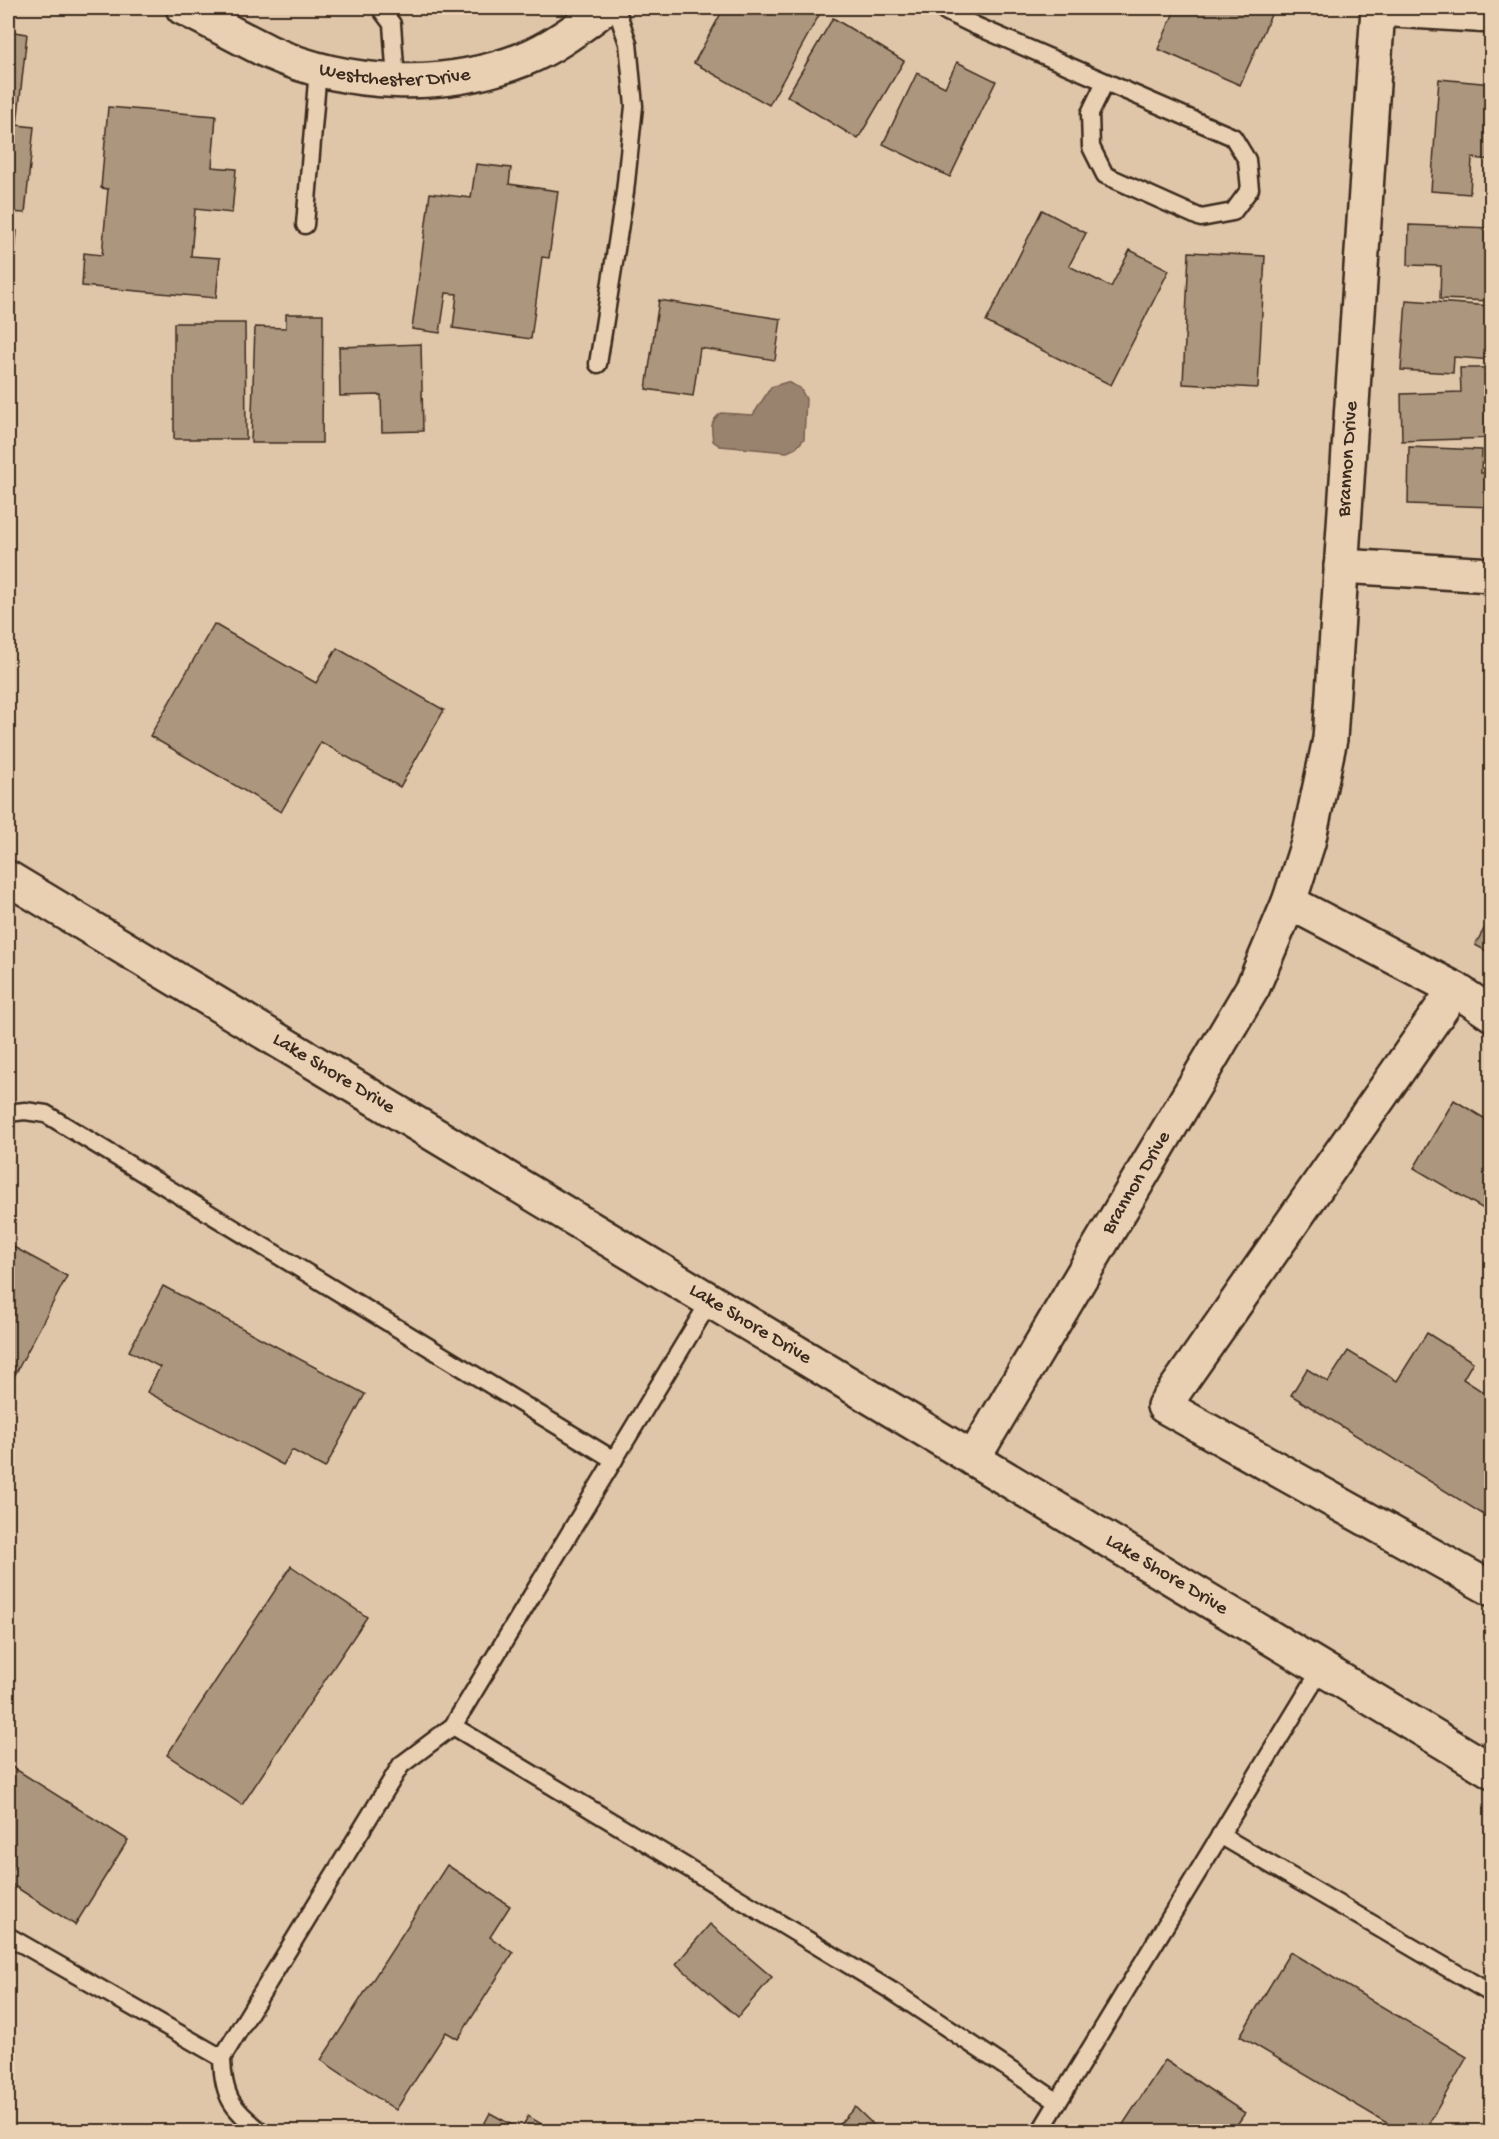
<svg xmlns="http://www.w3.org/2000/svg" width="1499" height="2139" font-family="'Gochi Hand',sans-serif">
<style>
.water{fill:#9a836e;stroke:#745f4e;stroke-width:1.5}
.building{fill:#ac967e;stroke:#3b2a1e;stroke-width:1.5}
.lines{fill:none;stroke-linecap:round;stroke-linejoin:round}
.service-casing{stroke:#3b2a1e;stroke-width:21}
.minor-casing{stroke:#3b2a1e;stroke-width:38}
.primary-casing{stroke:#3b2a1e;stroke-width:38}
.service{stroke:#ead0b2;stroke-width:16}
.minor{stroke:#ead0b2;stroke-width:33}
.primary{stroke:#ead0b2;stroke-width:33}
.labels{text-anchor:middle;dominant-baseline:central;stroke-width:4.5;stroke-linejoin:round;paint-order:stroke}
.street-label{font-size:20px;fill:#3b2a1e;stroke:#ead0b2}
</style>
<rect width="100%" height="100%" fill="#e0c6a9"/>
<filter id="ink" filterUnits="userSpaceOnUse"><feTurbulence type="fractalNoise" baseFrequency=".0167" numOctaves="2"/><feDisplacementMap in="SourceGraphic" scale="12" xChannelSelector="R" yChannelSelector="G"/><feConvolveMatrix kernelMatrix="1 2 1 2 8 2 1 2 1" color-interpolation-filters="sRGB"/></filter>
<g filter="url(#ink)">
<path class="water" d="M787,382L800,388L806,399L804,439L796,448L787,452L720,446L713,441C711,428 710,421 721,413L753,415L771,387Z"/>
<g class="building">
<path d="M724,8H751L762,14L766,8H823L769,105L694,63Z"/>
<path d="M1176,8H1274L1240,85L1158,49Z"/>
<path d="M833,18L904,61L858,139L787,96Z"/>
<path d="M8,31L27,34L17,125L34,127L25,213L8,212Z"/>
<path d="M957,62L996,81L950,177L883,144L917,73L945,87Z"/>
<path d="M1439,79L1492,84V160L1472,158L1470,194L1431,191Z"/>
<path d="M108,107L216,116L212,167L236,169L232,213L195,209L191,256L220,258L216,298L82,286L84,253L102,255L108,189L101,188Z"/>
<path d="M476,164L511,168L509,184L558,191L549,258L542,257L531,339L453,328L457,294L446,293L440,333L412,329L430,193L471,198Z"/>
<path d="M1042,210L1086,233L1069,266L1111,287L1130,250L1169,270L1111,385L986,322Z"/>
<path d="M1409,225L1492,228V301L1440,299L1441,266L1408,265Z"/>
<path d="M8,230L17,231L11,293H8Z"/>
<path d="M1189,252L1265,256L1258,388L1183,384Z"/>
<path d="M659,300L781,319L775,360L700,348L693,396L646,389Z"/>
<path d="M1406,300L1492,306V360L1454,357L1453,373L1401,370Z"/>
<path d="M286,314H323L322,443H251L255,327L286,328Z"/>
<path d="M174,323H245L246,439H174Z"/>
<path d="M421,344L423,431L382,432L381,395L340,396L339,347Z"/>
<path d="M1460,368H1492V438L1402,441L1401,394L1461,392Z"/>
<path d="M1409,447L1482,450L1481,473H1492V507L1408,504Z"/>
<path d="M214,624L316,683L337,648L444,710L400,787L321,742L281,812L150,736Z"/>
<path d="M1492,915V954L1475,945Z"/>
<path d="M1454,1100L1492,1123V1214L1414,1168Z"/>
<path d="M8,1244L67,1276L8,1388Z"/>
<path d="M163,1286L365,1394L325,1468L292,1450L283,1465L147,1392L160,1367L129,1351Z"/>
<path d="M1427,1333L1473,1362L1463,1379L1489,1396L1492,1391V1520L1291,1395L1307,1369L1328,1382L1348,1351L1397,1381Z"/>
<path d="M291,1566L367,1617L242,1805L167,1755Z"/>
<path d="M9,1765L128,1840L75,1925L8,1882Z"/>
<path d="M447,1865L510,1906L490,1937L513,1953L458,2039L446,2032L396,2110L321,2060Z"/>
<path d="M710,1924L772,1977L738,2017L676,1964Z"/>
<path d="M1290,1952L1467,2057L1424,2132H1402L1240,2036Z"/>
<path d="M1165,2060L1245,2113L1232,2132H1118Z"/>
<path d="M855,2107L881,2132H832Z"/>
<path d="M490,2113L521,2130L528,2116L555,2132H480Z"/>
</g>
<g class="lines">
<g class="service-casing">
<g id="service">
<path d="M380,8L392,24L396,81"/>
<path d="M939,8L976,26L1233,137L1247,160L1250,189L1233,212L1201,218L1105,175L1091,147L1090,113L1105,82"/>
<path d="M305,225L318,69"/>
<path d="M598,364L625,192L634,106L628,43L616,8"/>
<path d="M8,1113L25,1111L46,1114L614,1460"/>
<path d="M453,1726L892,1991L1058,2102L1040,2132"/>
<path d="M1220,1835L1492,1994"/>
<path d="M8,1936L222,2058"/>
<path d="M1058,2102L1322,1668"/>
<path d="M262,2132C232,2109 223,2097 222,2058L401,1765L453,1726L710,1301"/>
</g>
</g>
<g class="minor-casing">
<g id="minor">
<path id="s1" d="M183,8C212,22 240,38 269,52C348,87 443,91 524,59C554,47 579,27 605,8"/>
<path d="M1378,9L1492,16"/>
<path d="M1341,566L1492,575"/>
<path d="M1289,902L1455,989"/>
<path d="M1492,1014L1455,989L1164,1406L1492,1589"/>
<path id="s2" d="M973,1459L1253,987L1289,902L1308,843L1330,739L1378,8"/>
</g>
</g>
<g class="primary-casing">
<g id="primary">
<path id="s3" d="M8,878L1492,1771"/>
</g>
</g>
<use href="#service" class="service"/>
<use href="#minor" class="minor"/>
<use href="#primary" class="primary"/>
</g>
</g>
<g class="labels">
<g class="street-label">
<text stroke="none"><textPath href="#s1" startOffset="226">Westchester Drive</textPath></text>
<text stroke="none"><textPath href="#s2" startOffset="1090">Brannon Drive</textPath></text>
<text stroke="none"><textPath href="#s3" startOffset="380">Lake Shore Drive</textPath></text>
<text stroke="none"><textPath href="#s2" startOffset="321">Brannon Drive</textPath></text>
<text stroke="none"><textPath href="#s3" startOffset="866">Lake Shore Drive</textPath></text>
<text stroke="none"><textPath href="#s3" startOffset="1352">Lake Shore Drive</textPath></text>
</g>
</g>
<rect width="1499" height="2139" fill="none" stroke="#ead0b2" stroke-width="30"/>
<rect x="15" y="15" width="1469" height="2109" fill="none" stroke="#3b2a1e" stroke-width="2" filter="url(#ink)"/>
</svg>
